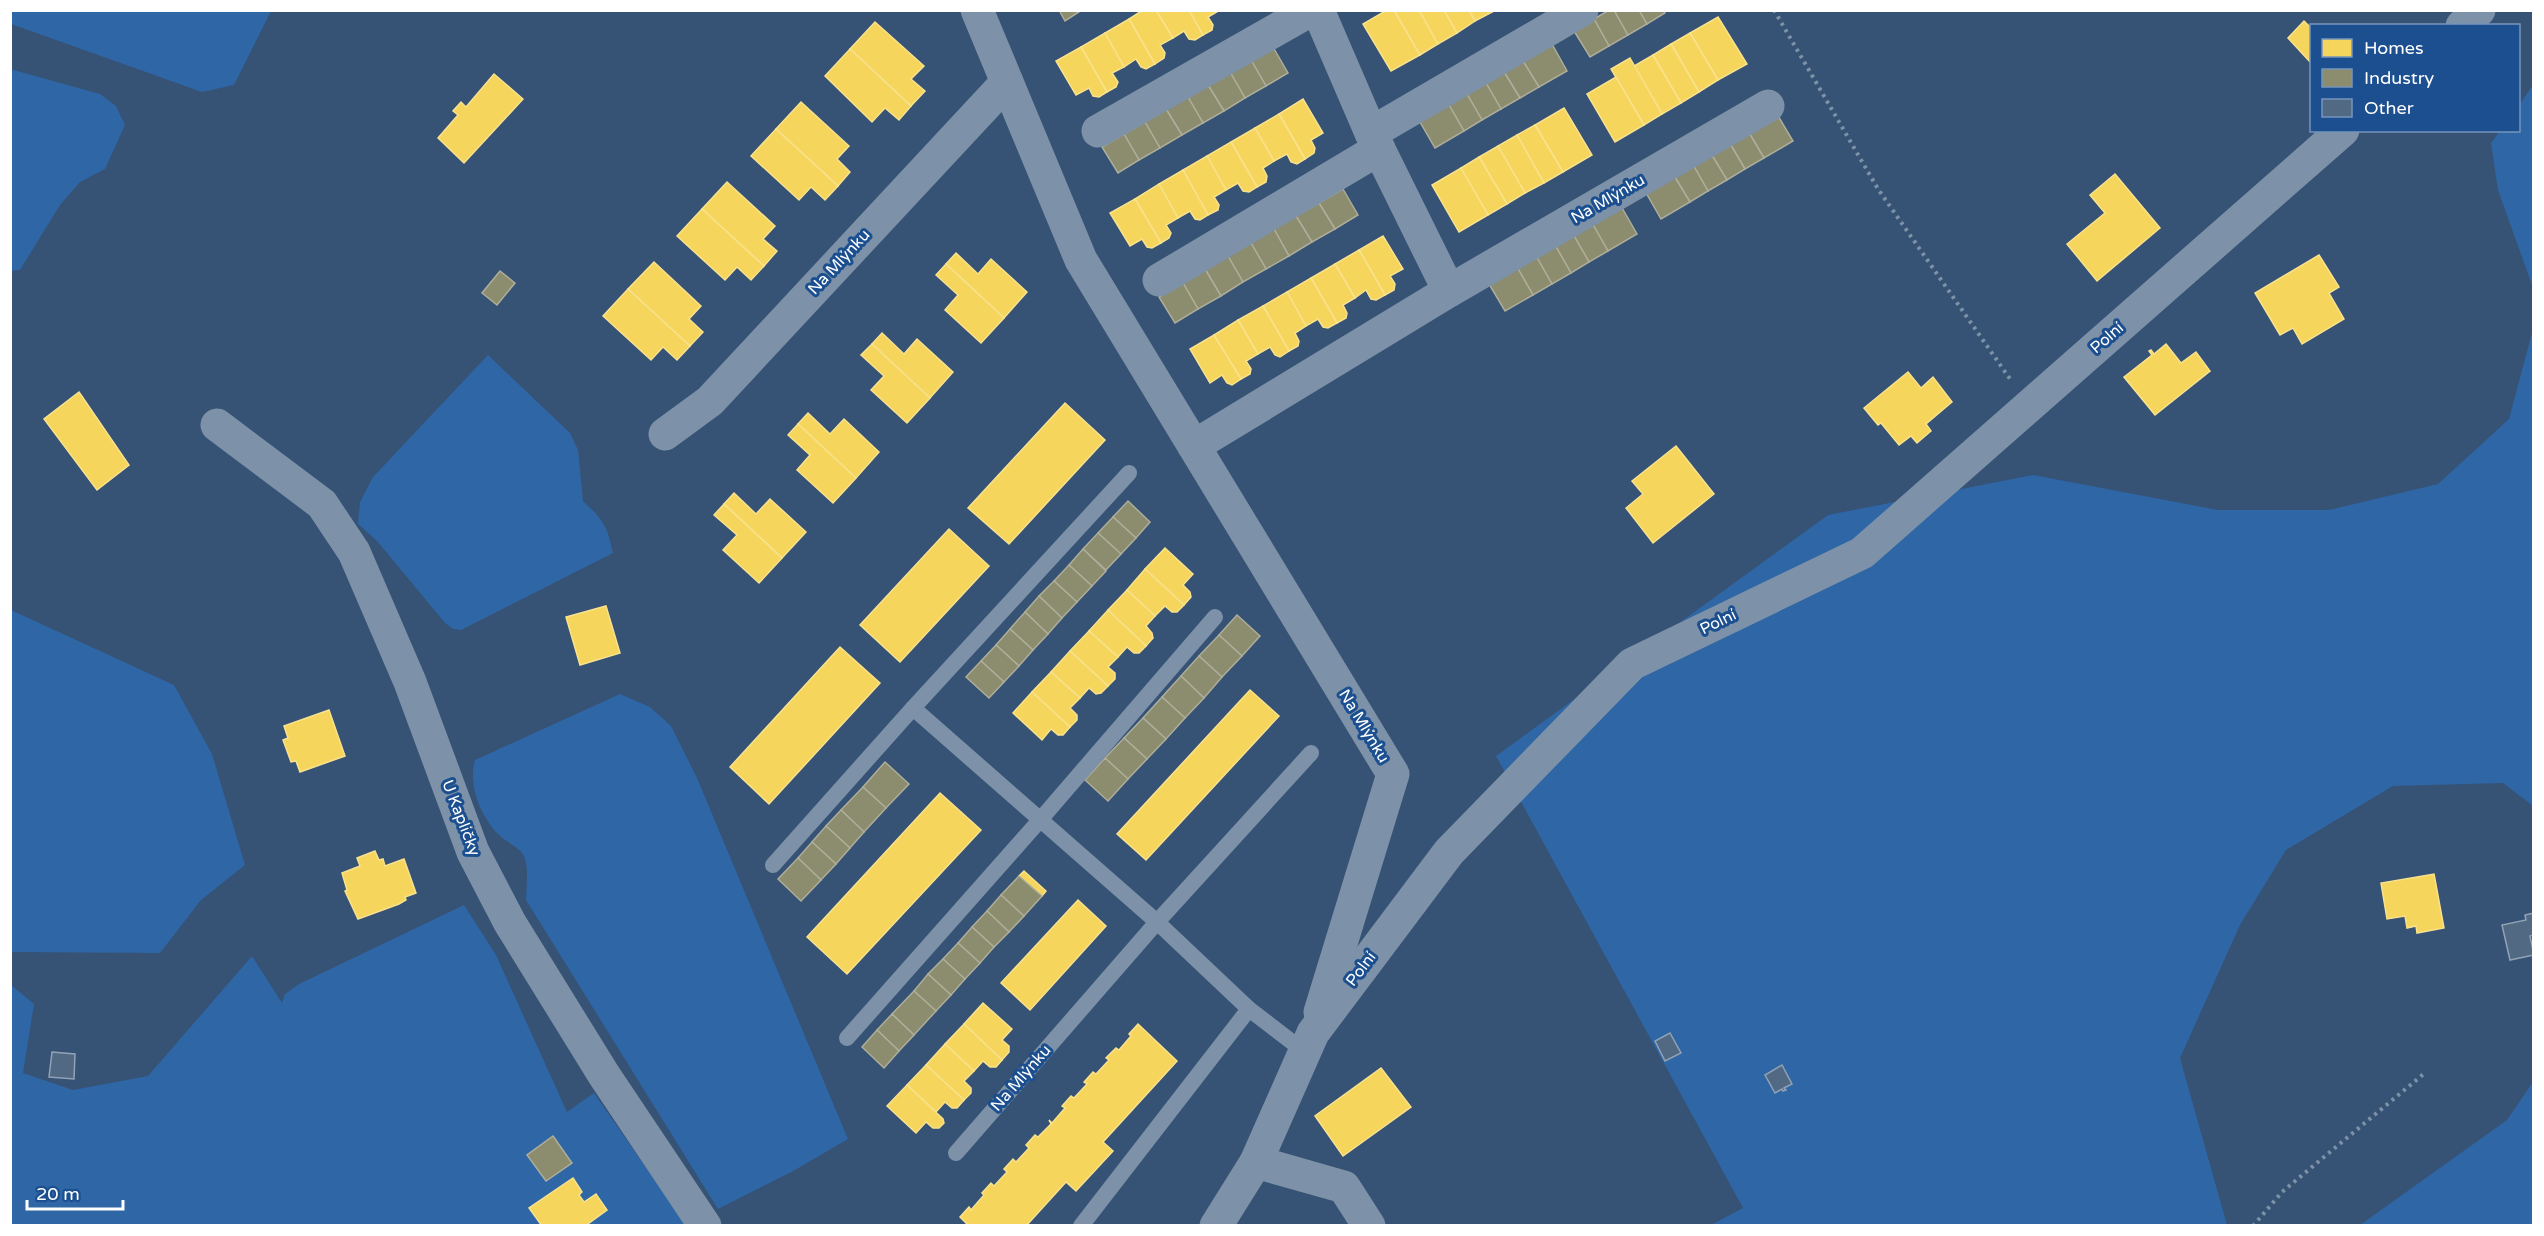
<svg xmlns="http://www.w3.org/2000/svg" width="2544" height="1236" font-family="'Varela Round',sans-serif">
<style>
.green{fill:#2f66a5}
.homes{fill:#f6d55c;stroke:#f9e28d;stroke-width:1.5}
.industry{fill:#8c8c6e;stroke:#aeae9a;stroke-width:1.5}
.building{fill:#526984;stroke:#92a2b6;stroke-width:1.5}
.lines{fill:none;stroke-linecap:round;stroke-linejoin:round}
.path{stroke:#7d92a8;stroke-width:4;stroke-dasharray:3 4.5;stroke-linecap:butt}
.service{stroke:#7d92a8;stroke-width:16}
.minor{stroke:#7d92a8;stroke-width:33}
.labels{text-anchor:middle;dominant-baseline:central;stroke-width:6;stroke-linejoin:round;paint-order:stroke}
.street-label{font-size:16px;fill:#fff;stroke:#1b4f8f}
</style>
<rect width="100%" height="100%" fill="#365274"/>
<g class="green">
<path d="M10,11L11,10L271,11L234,85L202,92L11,24Z"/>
<path d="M10,69L100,94L116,106L125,125L105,169L80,182L60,205L20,270L11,271Z"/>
<path d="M2533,85V288L2498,190L2491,143L2500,131L2518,130L2519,105Z"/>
<path d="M2533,329V806L2503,783L2393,786L2286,850L2240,925L2180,1058L2227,1225H1711L1743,1208L1496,756L1828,515L2033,475L2218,510H2329L2438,484L2509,419Z"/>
<path d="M488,355L570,433L578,450L583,501C604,521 607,525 613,553L461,630L453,629L445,623L377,541L358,524L360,502L373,477Z"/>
<path d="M11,610L174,685L212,754L245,865L201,900L160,953L11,952Z"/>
<path d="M620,694L650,707L671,726L697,778L848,1139L795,1170L718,1209L526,900C526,887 530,864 522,853C517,846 504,841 497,833C480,815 468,784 475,760Z"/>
<path d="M464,905L496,955L567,1112L594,1093L686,1225H11L10,984L34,1004L23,1073L73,1090L148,1076L252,956L282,1003L285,994L299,984Z"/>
<path d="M2533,1082V1225H2360L2507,1120Z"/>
</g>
<g class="homes">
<path d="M1143,10H1156L1173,38L1160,45L1165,53L1164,58L1155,64L1129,19Z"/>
<path d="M1156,10H1189L1203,35L1195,40L1189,39L1184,31L1173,38Z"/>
<path d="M1189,10H1220L1208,17L1213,25L1212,30L1203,35Z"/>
<path d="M1387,10H1394L1420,55L1391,71L1363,24Z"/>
<path d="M1394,10H1419L1438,44L1420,55Z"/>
<path d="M1419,10H1444L1457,33L1438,44Z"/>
<path d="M1444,10H1469L1475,21L1457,33Z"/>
<path d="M1469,10H1494V11L1475,21Z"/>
<path d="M1718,17L1747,64L1718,80L1690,33Z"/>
<path d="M1129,19L1155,64L1146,69L1141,67L1136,59L1124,67L1105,33Z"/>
<path d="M2304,21L2312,29V64L2288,38Z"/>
<path d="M875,22L924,66L911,79L925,91L911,106L850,49Z"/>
<path d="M1105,33L1124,67L1112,73L1118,82L1116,87L1107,92L1081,47Z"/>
<path d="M1690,33L1718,80L1699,92L1671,44Z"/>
<path d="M1671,44L1699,92L1681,103L1653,55Z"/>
<path d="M1081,47L1107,92L1099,97L1093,96L1089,88L1076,95L1056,61Z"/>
<path d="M850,49L911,106L899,120L885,108L872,122L825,76Z"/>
<path d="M1653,55L1681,103L1662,114L1634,66Z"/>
<path d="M1630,58L1662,114L1644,125L1611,69Z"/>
<path d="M494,74L523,99L464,163L438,138L458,115L453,111L461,102L466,107Z"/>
<path d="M1616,77L1644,125L1615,142L1587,94Z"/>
<path d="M1303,99L1323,133L1311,140L1315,148L1314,153L1305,159L1279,114Z"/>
<path d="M801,102L849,146L837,159L850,172L838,186L776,129Z"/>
<path d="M1564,108L1592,155L1563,172L1535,125Z"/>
<path d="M1279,114L1305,159L1297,164L1291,162L1287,154L1274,161L1255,128Z"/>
<path d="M1535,125L1563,172L1544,183L1517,135Z"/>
<path d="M1255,128L1274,161L1263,168L1267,176L1266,182L1257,187L1231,142Z"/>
<path d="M776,129L838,186L825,200L811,187L799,200L751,156Z"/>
<path d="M1517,135L1544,183L1525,193L1498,146Z"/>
<path d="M1231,142L1257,187L1249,192L1243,191L1238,183L1226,190L1207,156Z"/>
<path d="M1498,146L1525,193L1507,204L1479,157Z"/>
<path d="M1207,156L1226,190L1214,197L1219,205L1218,210L1208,215L1183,170Z"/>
<path d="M1479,157L1507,204L1488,215L1461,168Z"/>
<path d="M1461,168L1488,215L1459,232L1432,185Z"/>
<path d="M1183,170L1208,215L1200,220L1195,219L1190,211L1178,218L1159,184Z"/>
<path d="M2115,174L2160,228L2097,281L2067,244L2105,213L2090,195Z"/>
<path d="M727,182L775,226L763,239L777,251L764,266L702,209Z"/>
<path d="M1159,184L1178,218L1166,225L1171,233L1169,238L1161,243L1135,199Z"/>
<path d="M1135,199L1161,243L1152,248L1147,247L1142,239L1130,246L1110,213Z"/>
<path d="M702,209L764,266L751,280L737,267L725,280L677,236Z"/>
<path d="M1383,236L1403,269L1390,276L1395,284L1394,290L1385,295L1359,250Z"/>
<path d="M1359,250L1385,295L1376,300L1371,299L1366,290L1355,298L1335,264Z"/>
<path d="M956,253L978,274L991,259L1027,292L1004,318L946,264Z"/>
<path d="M2319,255L2339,287L2329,293L2344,319L2302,344L2293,328L2280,335L2255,293Z"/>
<path d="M654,262L701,306L689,319L703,332L690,346L628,289Z"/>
<path d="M946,264L1004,318L981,343L945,310L958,295L936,275Z"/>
<path d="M1335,264L1355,298L1343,305L1347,313L1346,318L1337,323L1311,278Z"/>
<path d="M1311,278L1337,323L1328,328L1323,327L1318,319L1306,326L1287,292Z"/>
<path d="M628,289L690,346L677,360L663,347L651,360L603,316Z"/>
<path d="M1287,292L1306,326L1295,333L1299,341L1298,346L1289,351L1263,306Z"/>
<path d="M1263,306L1289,351L1280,357L1275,355L1270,347L1258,354L1238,320Z"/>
<path d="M1238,320L1258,354L1246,361L1251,369L1250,374L1241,379L1214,335Z"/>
<path d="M882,333L904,354L917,339L953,372L930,398L872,344Z"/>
<path d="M1214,335L1241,379L1232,385L1227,383L1222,375L1210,383L1190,349Z"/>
<path d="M872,344L930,398L907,423L871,390L884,376L861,355Z"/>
<path d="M2166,344L2181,363L2196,352L2210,371L2155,415L2124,377L2152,355L2149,351L2151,350L2154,354Z"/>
<path d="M1908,372L1921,388L1933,377L1952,402L1926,424L1931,431L1917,443L1911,436L1899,445L1881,423L1878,425L1864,408Z"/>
<path d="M79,392L129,465L97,490L44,419Z"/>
<path d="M1065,403L1105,440L1009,544L968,508Z"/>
<path d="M808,413L830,434L844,419L879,452L856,478L798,424Z"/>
<path d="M798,424L856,478L833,503L797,470L810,455L788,435Z"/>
<path d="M1676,446L1714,494L1653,543L1626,508L1643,494L1632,481Z"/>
<path d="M734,493L756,514L770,499L806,532L782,558L724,504Z"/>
<path d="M724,504L782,558L759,583L723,550L737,535L714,515Z"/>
<path d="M949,529L989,566L900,662L860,625Z"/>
<path d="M1165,548L1193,574L1183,585L1190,592L1191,597L1184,605L1145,569Z"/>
<path d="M1145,569L1184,605L1177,612H1172L1165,606L1155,616L1127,590Z"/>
<path d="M1127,590L1155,616L1146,626L1152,633L1153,638L1146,646L1108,610Z"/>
<path d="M606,606L620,653L580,665L566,617Z"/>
<path d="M1108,610L1146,646L1139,653H1134L1127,647L1118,657L1089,631Z"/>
<path d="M1089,631L1118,657L1108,667L1115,673V679L1108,686L1070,651Z"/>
<path d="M840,647L880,683L769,804L730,767Z"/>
<path d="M1070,651L1108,686L1101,693L1096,694L1089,688L1080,698L1051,672Z"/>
<path d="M1051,672L1080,698L1070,708L1077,715V720L1070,727L1032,692Z"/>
<path d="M1250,690L1279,716L1146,860L1117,834Z"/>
<path d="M1032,692L1070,727L1063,735H1058L1051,729L1042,740L1013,713Z"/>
<path d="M329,710L345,756L300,772L296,761L291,762L283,740L288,738L284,726Z"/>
<path d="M940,793L981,830L847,974L807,937Z"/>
<path d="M375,851L379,860L383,859L385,866L404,859L416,893L405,897L406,900L399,904L358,919L345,891L347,890L342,873L360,866L357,858Z"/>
<path d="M1024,871L1046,891L1042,896L1019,876Z"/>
<path d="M2434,874L2444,928L2417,933L2416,926L2407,928L2405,916L2387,919L2381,883Z"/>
<path d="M1078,900L1106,926L1030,1010L1001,983Z"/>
<path d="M983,1003L1012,1029L1002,1040L1009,1046V1052L1002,1060L964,1024Z"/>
<path d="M964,1024L1002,1060L996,1067H990L983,1061L974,1071L945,1044Z"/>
<path d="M1138,1024L1177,1061L1103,1142L1113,1151L1076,1191L1066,1182L1026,1226H969L960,1217L969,1207L971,1210L984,1195L982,1193L991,1183L994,1186L1007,1172L1004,1169L1013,1159L1016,1162L1029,1148L1026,1145L1035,1135L1038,1137L1051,1124L1049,1120L1052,1123L1065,1108L1062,1106L1071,1096L1074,1098L1087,1084L1084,1082L1093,1072L1096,1074L1109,1060L1106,1058L1116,1048L1119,1050L1131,1036L1129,1034Z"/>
<path d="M945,1044L974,1071L964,1081L971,1088V1093L964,1100L926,1065Z"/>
<path d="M926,1065L964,1100L957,1108H952L945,1102L936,1112L907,1085Z"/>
<path d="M1381,1068L1411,1107L1343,1156L1315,1116Z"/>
<path d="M907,1085L943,1119L944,1123L939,1128H933L926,1122L916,1133L887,1106Z"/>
<path d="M573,1178L582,1192L579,1195L584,1202L596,1194L607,1210L585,1226H542L529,1208Z"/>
</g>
<g class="industry">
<path d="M1059,10H1082L1065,21Z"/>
<path d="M1609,10H1614L1628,35L1609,46L1594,19Z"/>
<path d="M1614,10H1639L1647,24L1628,35Z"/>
<path d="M1639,10H1664L1665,13L1647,24Z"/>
<path d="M1594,19L1609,46L1590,57L1574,31Z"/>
<path d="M1552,44L1567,71L1539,87L1523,61Z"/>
<path d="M1273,47L1288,73L1266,86L1251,60Z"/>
<path d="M1251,60L1266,86L1245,98L1230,72Z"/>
<path d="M1523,61L1539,87L1520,98L1504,72Z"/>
<path d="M1230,72L1245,98L1224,111L1208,85Z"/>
<path d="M1504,72L1520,98L1501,109L1486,83Z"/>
<path d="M1486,83L1501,109L1482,120L1467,94Z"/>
<path d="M1208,85L1224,111L1203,123L1188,97Z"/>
<path d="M1467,94L1482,120L1464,131L1449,105Z"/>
<path d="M1188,97L1203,123L1182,135L1166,109Z"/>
<path d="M1449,105L1464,131L1435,148L1420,122Z"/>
<path d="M1166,109L1182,135L1160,148L1145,122Z"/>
<path d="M1777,114L1793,141L1764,158L1748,131Z"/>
<path d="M1145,122L1160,148L1139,160L1124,134Z"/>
<path d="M1748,131L1764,158L1745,169L1729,142Z"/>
<path d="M1124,134L1139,160L1118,173L1102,147Z"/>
<path d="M1729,142L1745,169L1727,180L1710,152Z"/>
<path d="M1710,152L1727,180L1708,191L1692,163Z"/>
<path d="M1692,163L1708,191L1690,202L1673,174Z"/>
<path d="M1673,174L1690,202L1661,219L1645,191Z"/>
<path d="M1343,189L1358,215L1335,229L1319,203Z"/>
<path d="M1319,203L1335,229L1312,242L1296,216Z"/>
<path d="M1621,206L1637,234L1608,251L1592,223Z"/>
<path d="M1296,216L1312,242L1289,256L1274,229Z"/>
<path d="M1592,223L1608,251L1589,262L1573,234Z"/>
<path d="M1274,229L1289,256L1266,269L1251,243Z"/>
<path d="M1573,234L1589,262L1571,273L1555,245Z"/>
<path d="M1251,243L1266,269L1243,282L1228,256Z"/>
<path d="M1555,245L1571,273L1552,284L1536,256Z"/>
<path d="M1228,256L1243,282L1221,296L1205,269Z"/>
<path d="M1536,256L1552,284L1533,295L1517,267Z"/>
<path d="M1517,267L1533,295L1505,311L1489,284Z"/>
<path d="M1205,269L1221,296L1198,309L1183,283Z"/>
<path d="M500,271L515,283L497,305L482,293Z"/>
<path d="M1183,283L1198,309L1175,323L1159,297Z"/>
<path d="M1128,501L1150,522L1136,538L1113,517Z"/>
<path d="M1113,517L1136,538L1121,554L1098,533Z"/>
<path d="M1098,533L1121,554L1106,570L1083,549Z"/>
<path d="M1083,549L1106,571L1092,586L1069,565Z"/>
<path d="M1069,565L1092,586L1077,602L1054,581Z"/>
<path d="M1054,581L1077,602L1062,618L1039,596Z"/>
<path d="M1039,596L1062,618L1048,634L1025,612Z"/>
<path d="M1025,612L1048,634L1033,650L1010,629Z"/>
<path d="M1237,615L1260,636L1242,656L1219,635Z"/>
<path d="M1010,629L1033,650L1019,666L996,645Z"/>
<path d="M1219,635L1242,656L1222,677L1199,656Z"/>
<path d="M996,645L1019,666L1004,682L981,661Z"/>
<path d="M1199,656L1222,677L1204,698L1181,676Z"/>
<path d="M981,661L1004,682L989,698L966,677Z"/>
<path d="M1181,676L1204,698L1185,718L1162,697Z"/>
<path d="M1162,697L1185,718L1166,739L1143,718Z"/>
<path d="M1143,718L1166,739L1147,759L1124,738Z"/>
<path d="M1124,738L1147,759L1128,779L1105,758Z"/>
<path d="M1105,758L1128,779L1108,801L1085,780Z"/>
<path d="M885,762L909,784L886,808L863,787Z"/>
<path d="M863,787L886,808L864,832L841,810Z"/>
<path d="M841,810L864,832L850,848L826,826Z"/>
<path d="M826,826L850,848L836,864L812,842Z"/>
<path d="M812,842L836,864L821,880L798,858Z"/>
<path d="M798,858L821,880L801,901L778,879Z"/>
<path d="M1019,876L1042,896L1024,916L1001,895Z"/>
<path d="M1001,895L1024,916L1009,932L987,911Z"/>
<path d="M987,911L1009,932L994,947L972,927Z"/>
<path d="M972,927L994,947L980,963L958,943Z"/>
<path d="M958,943L980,963L965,979L943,959Z"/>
<path d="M943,959L965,979L951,995L928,974Z"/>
<path d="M928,974L951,995L936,1011L914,991Z"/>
<path d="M914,991L936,1011L914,1035L892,1014Z"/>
<path d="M892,1014L914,1035L899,1051L877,1030Z"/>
<path d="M877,1030L899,1051L884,1068L862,1047Z"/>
<path d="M553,1136L572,1163L546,1181L527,1155Z"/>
</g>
<g class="building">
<path d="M2534,913V935L2530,936L2534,955L2510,960L2502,925L2526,920L2525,915Z"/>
<path d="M1670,1033L1681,1053L1665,1061L1655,1041Z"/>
<path d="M52,1052L75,1054L74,1079L49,1077Z"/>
<path d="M1782,1065L1792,1084L1784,1088L1786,1090L1783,1091L1782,1089L1775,1093L1765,1075Z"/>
</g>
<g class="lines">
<g class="path">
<path d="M1774,10L1878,189L2010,379"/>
<path d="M2253,1226L2282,1192L2426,1072"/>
</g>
<g class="service">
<path d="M913,708L1157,922L1249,1009L1305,1052"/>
<path d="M773,865L913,708L1129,473"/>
<path d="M847,1038L1040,820L1215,617"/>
<path d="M956,1153L1157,922L1311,753"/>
<path d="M1081,1226L1249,1009"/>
</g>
<g class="minor">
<path d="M977,10L1081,260L1393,774L1320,1012"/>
<path d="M2462,26L2479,10"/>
<path d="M1098,131L1311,10"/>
<path d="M1371,133L1582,10"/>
<path d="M1159,280L1379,149"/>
<path d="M1449,291L1768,106"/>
<path d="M217,425L322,504L354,552L410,682L473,852L510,923L604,1075L705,1226"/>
<path d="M665,434L710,401L1007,82"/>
<path d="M1194,446L1449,291L1371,133L1318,10"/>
<path d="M1256,1162L1344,1187L1369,1226"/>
<path d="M1216,1226L1256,1162L1313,1033L1449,852L1632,664L1862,553L2343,130"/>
</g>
</g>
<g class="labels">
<g class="street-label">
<text transform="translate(1608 199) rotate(-30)">Na Mlýnku</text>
<text transform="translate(839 262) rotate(-47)">Na Mlýnku</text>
<text transform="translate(2107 338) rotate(-41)">Polní</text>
<text transform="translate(1718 622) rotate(-26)">Polní</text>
<text transform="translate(1364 726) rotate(59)">Na Mlýnku</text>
<text transform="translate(461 818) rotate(69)">U Kapličky</text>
<text transform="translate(1361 969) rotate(-53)">Polní</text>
<text transform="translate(1021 1078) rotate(-49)">Na Mlýnku</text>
</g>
</g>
<rect width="2544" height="1236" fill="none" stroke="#ffffff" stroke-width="24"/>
<rect x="2310" y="24" width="210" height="108" fill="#1b4f8f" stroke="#7695bc" stroke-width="1.5"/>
<rect x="2322" y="39" width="30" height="18" fill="#f6d55c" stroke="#7695bc" stroke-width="1.5"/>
<text x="2364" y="54" font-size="18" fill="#ffffff">Homes</text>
<rect x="2322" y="69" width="30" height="18" fill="#8c8c6e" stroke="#7695bc" stroke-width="1.5"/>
<text x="2364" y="84" font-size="18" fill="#ffffff">Industry</text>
<rect x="2322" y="99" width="30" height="18" fill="#526984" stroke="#7695bc" stroke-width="1.5"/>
<text x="2364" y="114" font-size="18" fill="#ffffff">Other</text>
<path d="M27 1200v9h96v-9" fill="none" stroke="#ffffff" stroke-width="3"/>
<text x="36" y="1200" font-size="18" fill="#ffffff" stroke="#1b4f8f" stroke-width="4.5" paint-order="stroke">20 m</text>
</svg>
